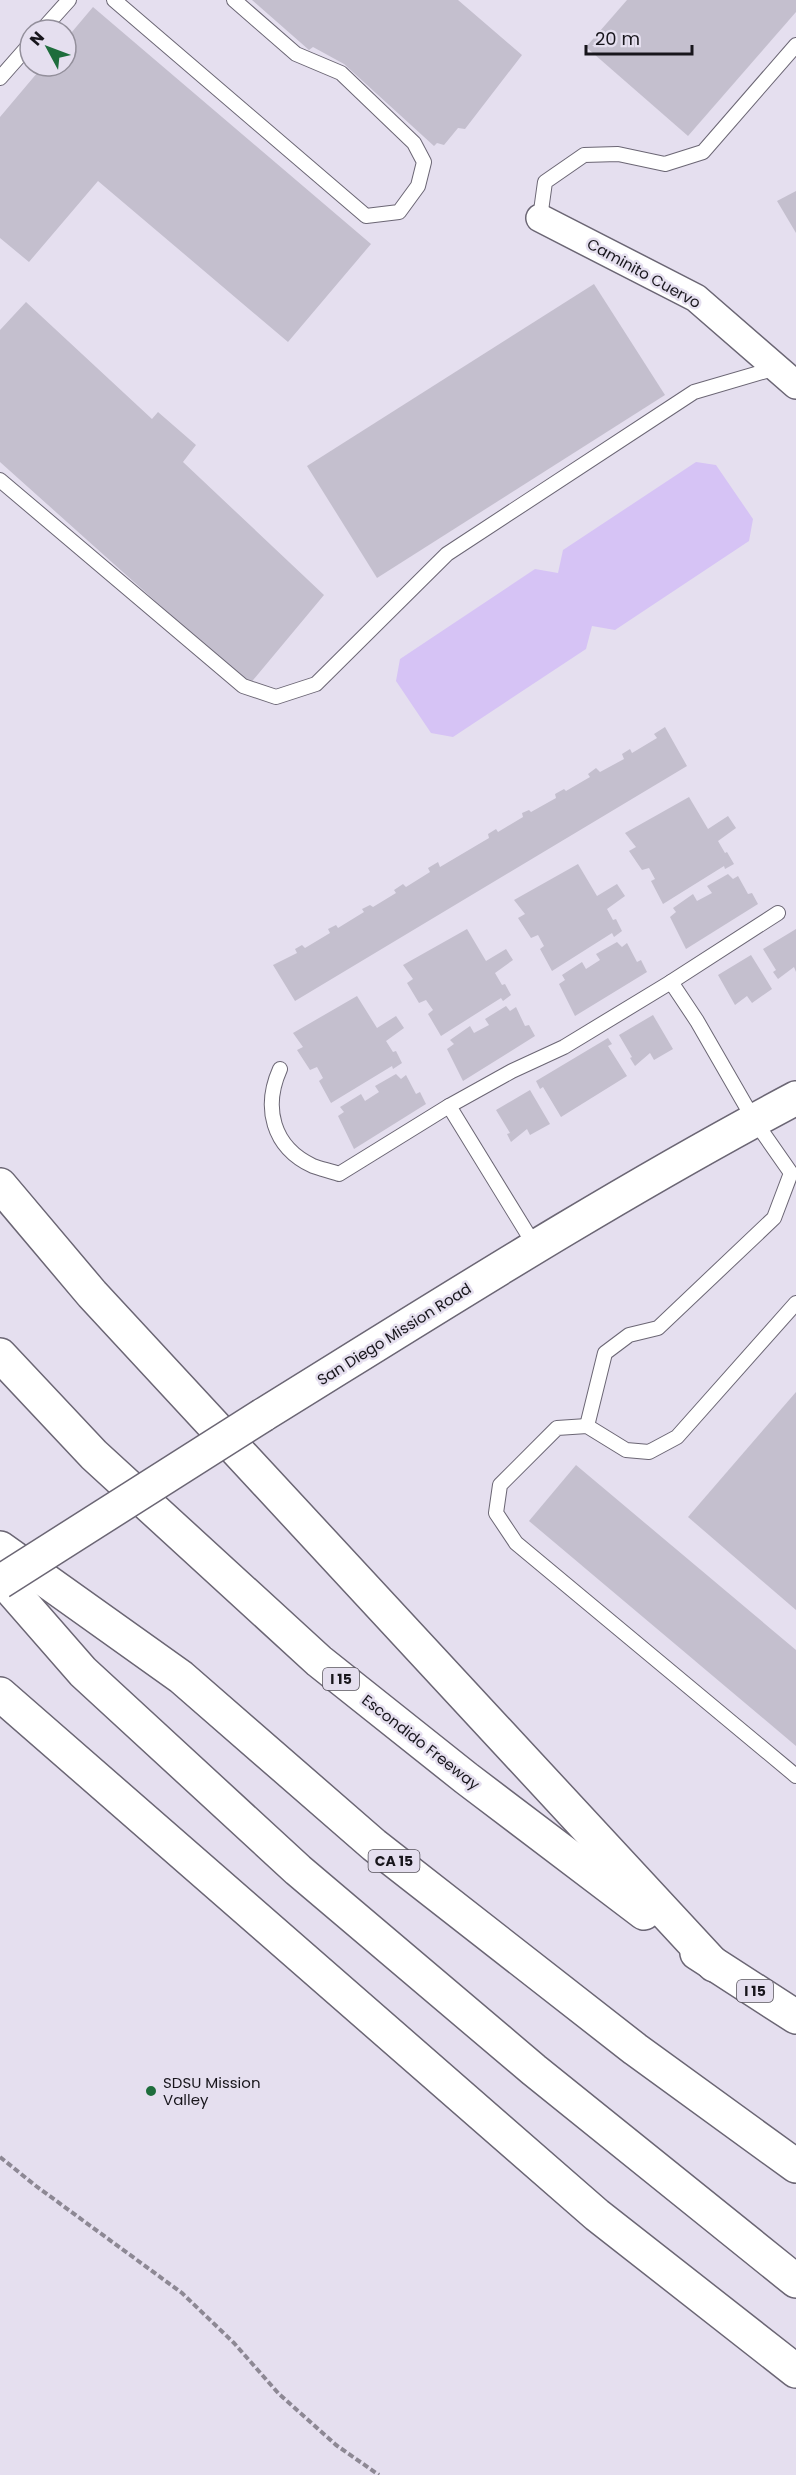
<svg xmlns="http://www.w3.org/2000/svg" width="796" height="2475" font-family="Poppins,sans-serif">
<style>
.green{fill:#d6c3f5}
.building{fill:#c4bfce}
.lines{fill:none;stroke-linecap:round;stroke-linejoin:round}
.service-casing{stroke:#6b6674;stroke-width:16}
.minor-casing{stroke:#6b6674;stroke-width:30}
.secondary-casing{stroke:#6b6674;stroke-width:36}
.motorway-casing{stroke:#6b6674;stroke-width:36}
.path{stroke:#8d8894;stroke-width:4;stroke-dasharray:6 3;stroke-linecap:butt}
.service{stroke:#fff;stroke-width:14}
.minor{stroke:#fff;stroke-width:27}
.secondary{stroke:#fff;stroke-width:33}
.motorway{stroke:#fff;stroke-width:33}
.secondary-bridge-casing{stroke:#6b6674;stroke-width:36;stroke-linecap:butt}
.secondary-bridge{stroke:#fff;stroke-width:33}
.poi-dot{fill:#1e6d3c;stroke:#e5dfef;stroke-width:2}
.labels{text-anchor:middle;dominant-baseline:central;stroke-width:5;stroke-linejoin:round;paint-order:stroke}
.shield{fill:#e5dfef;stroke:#56525b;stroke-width:1.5}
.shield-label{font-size:14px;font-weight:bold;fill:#18161c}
.street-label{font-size:15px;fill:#18161c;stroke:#e5dfef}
.poi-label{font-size:15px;fill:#18161c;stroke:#e5dfef;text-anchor:start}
</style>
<rect width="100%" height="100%" fill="#e5dfef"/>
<path class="green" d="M696,462L716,465L753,519L749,541L615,630L592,626L586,649L453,737L431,733L396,681L400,659L535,569L558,573L563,550Z"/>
<g class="building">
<path d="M252,0H458L522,55L465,129L458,128L444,145L437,143L434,146L344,64L313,47L309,50Z"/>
<path d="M627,0H796V12L688,136L586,47Z"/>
<path d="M93,7L371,244L288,342L98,181L29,262L0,238V117L43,66H66V39Z"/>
<path d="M796,191V233L777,201Z"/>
<path d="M594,284L665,395L377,578L307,466Z"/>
<path d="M26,302L152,419L158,412L196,445L183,462L324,595L249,685L0,462V330Z"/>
<path d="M665,727L687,766L295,1001L273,965L297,953L295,949L302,945L305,948L330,933L328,929L336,925L338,928L364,912L362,909L370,905L373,907L396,893L394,890L403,884L406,887L430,872L428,868L438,862L440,867L489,838L488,834L496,829L498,832L523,817L522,813L529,810L531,812L556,798L555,794L564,789L566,791L590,777L588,774L596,768L600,772L624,759L622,754L630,749L632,753L657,738L654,734Z"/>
<path d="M689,797L708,829L728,816L736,828L718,841L725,853L727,852L734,864L725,869L724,866L663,904L651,881L655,879L649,868L642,870L629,851L636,847L625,833Z"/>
<path d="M578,864L597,896L617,884L625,896L607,909L613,920L616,919L622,931L614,937L612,933L552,971L540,949L544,946L538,935L531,938L518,918L525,914L514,900Z"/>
<path d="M728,874L733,879L738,876L748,894L752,893L758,904L686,949L670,917L676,912L673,908L693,894L697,901L712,893L707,886Z"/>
<path d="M467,929L486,961L506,949L513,960L495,973L502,985L505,984L511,995L503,1001L501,998L441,1036L428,1014L433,1010L426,1000L419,1003L407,983L413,979L403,965Z"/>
<path d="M796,929V972L794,967L778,979L773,972L776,970L763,949Z"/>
<path d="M617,942L622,947L627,943L637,962L641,960L647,972L575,1016L559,984L565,980L562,975L582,962L586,969L600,960L596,954Z"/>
<path d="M751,955L772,989L752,1003L747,996L735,1005L718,975Z"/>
<path d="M357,996L377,1028L396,1016L404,1028L386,1041L393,1052L396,1051L402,1063L393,1069L392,1066L331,1103L319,1081L323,1078L317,1067L310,1070L297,1050L303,1047L293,1033Z"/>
<path d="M506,1006L510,1011L516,1007L525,1026L529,1025L535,1036L463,1081L447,1049L454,1044L450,1040L470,1026L474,1033L489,1025L485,1019Z"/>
<path d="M653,1015L673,1049L654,1060L650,1053L635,1066L630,1058L632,1057L619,1035Z"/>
<path d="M608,1038L612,1044L608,1046L627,1076L561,1117L543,1087L540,1089L536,1081Z"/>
<path d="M396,1074L401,1079L406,1075L416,1094L420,1092L426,1104L354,1149L338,1116L344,1112L340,1107L361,1094L365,1101L379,1092L375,1086Z"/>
<path d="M530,1090L550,1124L530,1135L527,1129L511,1142L507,1134L510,1133L496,1110Z"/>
<path d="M796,1392V1610L688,1517Z"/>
<path d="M576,1465L796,1650V1746L529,1521Z"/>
</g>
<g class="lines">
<g class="service-casing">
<g id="service">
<path d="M114,0L366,216L399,212L418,186L424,162L414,143L341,73L296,54L234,0"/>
<path d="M42,30L69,0"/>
<path d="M0,78L30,44"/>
<path d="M540,218L545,182L584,155L618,154L665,164L703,152L796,45"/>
<path d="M0,480L243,686L276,697L316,684L447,554L694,392L776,368"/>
<path d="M671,982L778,913"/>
<path d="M280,1069C263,1107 272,1147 313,1166C321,1169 331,1171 339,1174L449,1106L535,1246"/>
<path d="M449,1106L512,1071L564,1047L671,982L697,1021L754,1120L791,1173L774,1218L658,1328L629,1335L605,1353L587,1426"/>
<path d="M796,1303L677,1437L649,1452L626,1450L587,1426L557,1428L500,1485L496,1513L516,1543L796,1776"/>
</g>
</g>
<g class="minor-casing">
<path id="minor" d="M540,218L696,298L796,385"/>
</g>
<g class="secondary-casing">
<path id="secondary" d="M263,1415C439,1306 613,1195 796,1098"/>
</g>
<g class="motorway-casing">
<g id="motorway">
<path d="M0,1185L92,1294L714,1965"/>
<path d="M0,1355L94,1455L319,1661L466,1778L644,1913"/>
<path d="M0,1548L181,1677L374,1845L635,2049L796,2166"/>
<path d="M0,1577L83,1672L298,1870L534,2070L796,2281"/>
<path d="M0,1694L597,2215L796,2371"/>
<path d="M697,1953L796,2017"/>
</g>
</g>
<path class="path" d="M0,2157L36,2186L182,2293L234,2343L279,2394L336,2445L379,2475"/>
<use href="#service" class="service"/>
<use href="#minor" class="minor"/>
<use href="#secondary" class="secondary"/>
<use href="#motorway" class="motorway"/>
<g class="secondary-bridge-casing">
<path id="secondary-bridge" d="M0,1582L263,1415"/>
</g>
<use href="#secondary-bridge" class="secondary-bridge"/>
</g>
<circle class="poi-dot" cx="151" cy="2091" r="6"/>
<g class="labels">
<g class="shield">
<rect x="323" y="1668" width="36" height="22" rx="4.5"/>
<rect x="368.5" y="1850" width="51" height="22" rx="4.5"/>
<rect x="737" y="1980" width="36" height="22" rx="4.5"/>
</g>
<g class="shield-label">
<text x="341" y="1679">I 15</text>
<text x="394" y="1861">CA 15</text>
<text x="755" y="1991">I 15</text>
</g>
<g class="street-label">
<text transform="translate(644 273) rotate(29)">Caminito Cuervo</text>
<text transform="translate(394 1334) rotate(-32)">San Diego Mission Road</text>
<text transform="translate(421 1742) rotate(38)">Escondido Freeway</text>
</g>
<g class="poi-label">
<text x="163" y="2082">SDSU Mission<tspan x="163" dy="17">Valley</tspan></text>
</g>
</g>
<g transform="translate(48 48) rotate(311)"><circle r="28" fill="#e5dfef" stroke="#938f9b" stroke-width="1.5"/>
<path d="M0-4.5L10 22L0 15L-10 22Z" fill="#1e6d3c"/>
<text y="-9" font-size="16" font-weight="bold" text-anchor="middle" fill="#18161c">N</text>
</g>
<path d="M586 45v9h106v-9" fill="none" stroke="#18161c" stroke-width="3"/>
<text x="595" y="45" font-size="18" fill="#18161c" stroke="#e5dfef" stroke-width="4.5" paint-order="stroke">20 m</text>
</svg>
